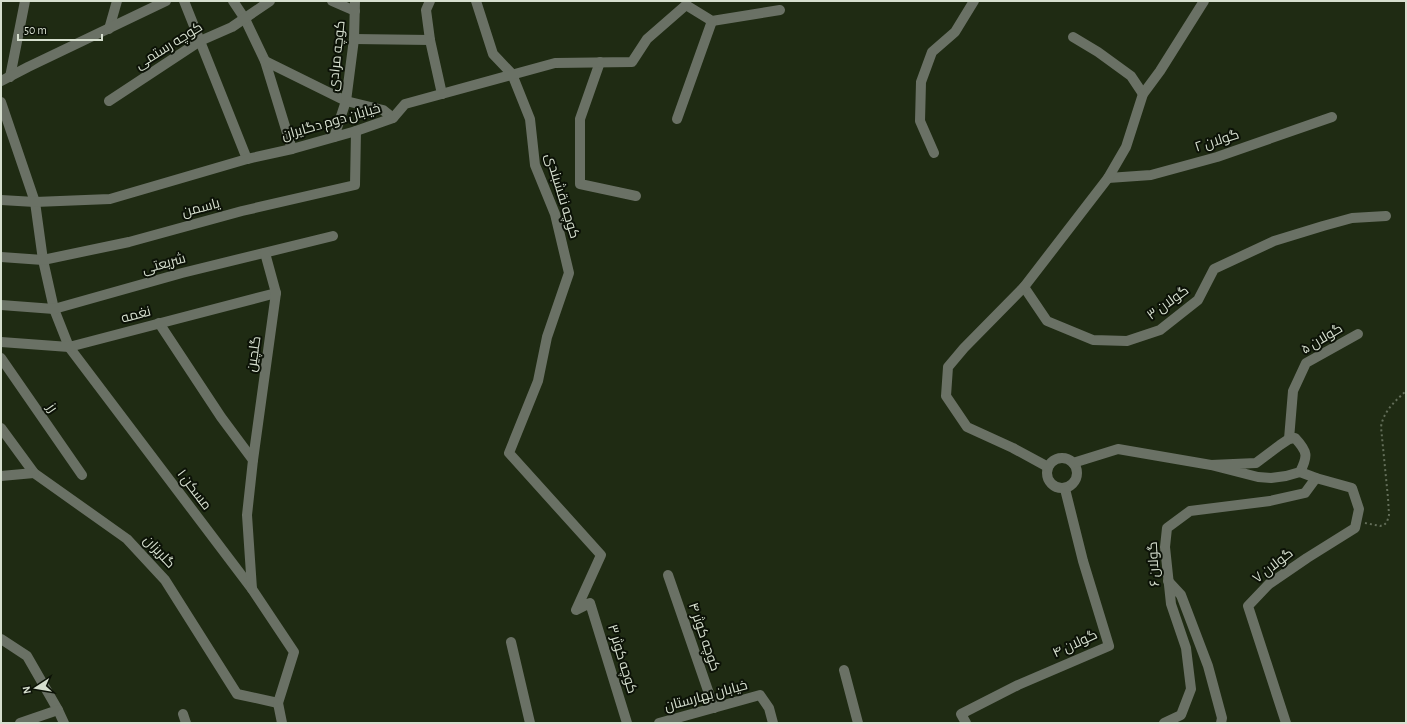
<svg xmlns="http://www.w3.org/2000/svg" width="1407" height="724" font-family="'Alegreya Sans',Cairo,sans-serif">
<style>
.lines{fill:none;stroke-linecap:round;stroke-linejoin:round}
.path{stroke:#636e59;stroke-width:2;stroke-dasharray:2 3;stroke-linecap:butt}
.minor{stroke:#6a7165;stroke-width:10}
.labels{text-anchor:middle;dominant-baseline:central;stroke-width:4;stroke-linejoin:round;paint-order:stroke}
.street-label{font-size:14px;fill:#d6dfcf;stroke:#0c1207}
</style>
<rect width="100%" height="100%" fill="#1f2b13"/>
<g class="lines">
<path class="path" d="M1365,523L1380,526L1384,525L1387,522L1389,515L1388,498L1381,427C1383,412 1395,401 1406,391"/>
<g class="minor">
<path d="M184,1L247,159"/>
<path d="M233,1L245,19L265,61L292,149"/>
<path d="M332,1L355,11"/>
<path d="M430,1L426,10L430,40L442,94"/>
<path d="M476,1L493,54L512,74L530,119L535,165L555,214L569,273L547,337L538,381L509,453L601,555L576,610L590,603L627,723"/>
<path d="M686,5L712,21L780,10"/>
<path d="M109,29L117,1"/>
<path d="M1073,37L1098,52L1131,76L1143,94"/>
<path d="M354,39L430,40"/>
<path d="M265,61L346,101L383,110L393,118"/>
<path d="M600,62L580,119V184L636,196"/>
<path d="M10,77L25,1"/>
<path d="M1,81L28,67L166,1"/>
<path d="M109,101L200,41L232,27L270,1"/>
<path d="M1,102L35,202L43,260L54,309L69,347L252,589L294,652L278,703"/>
<path d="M677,119L712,21"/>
<path d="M334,137L346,101L354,39L355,1"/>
<path d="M934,153L920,121L921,82L932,52L955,32L974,1"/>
<path d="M1108,178L1151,175L1217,157L1332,117"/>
<path d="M1,200L35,202L110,199L247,159L292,149L356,131L393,118L405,104L555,63L632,62L647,39L686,5"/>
<path d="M1,257L43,260L129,242L242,211L355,185L356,131"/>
<path d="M1024,287L1047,321L1093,340L1127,341L1160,330L1198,300L1214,269L1274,241L1323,226L1352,218L1386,216"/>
<path d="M1,305L54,309L182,273L333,236"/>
<path d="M159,323L221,417L253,460L247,515L252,589"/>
<path d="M1,342L69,347L276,293"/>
<path d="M1,358L82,475"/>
<path d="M1,428L34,473L127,539L165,580L237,694L278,703"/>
<path d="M1289,439L1293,391L1306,363L1358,334"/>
<circle cx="1062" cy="473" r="15"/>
<path d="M253,460L276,293L265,253"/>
<path d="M1073,463L1118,449L1211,465L1258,477L1271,478L1286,476L1300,472C1308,456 1308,452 1295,438L1289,439L1280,445L1256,463L1211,465"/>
<path d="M1048,467L1013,448L967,427L946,396L948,367L964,348L1024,287L1108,178L1126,147L1143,94L1160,71L1204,1"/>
<path d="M1,476L34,473"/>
<path d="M668,575L714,708"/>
<path d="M1168,581L1181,595L1208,666L1222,718L1221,723"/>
<path d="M1,639L27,656L58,710L64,723"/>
<path d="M511,642L530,723"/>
<path d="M844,670L858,723"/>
<path d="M278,703L282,723"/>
<path d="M183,714L186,723"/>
<path d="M20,723L58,710"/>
<path d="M659,723L760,695L769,708L773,723"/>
<path d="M966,723L961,714L1018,685L1109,646L1083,561L1065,489"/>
<path d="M1164,723L1181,715L1191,689L1186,648L1171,604L1165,547L1167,528L1190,511L1270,501L1305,493L1316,478"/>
<path d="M1286,723L1248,606L1269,584L1307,558L1355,528L1359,509L1352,488L1316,478L1300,472"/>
</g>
</g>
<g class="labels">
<g class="street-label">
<text transform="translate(169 46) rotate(-32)">کوچه رستمی</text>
<text transform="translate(337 56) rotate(-84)">کوچه مرادی</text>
<text transform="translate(331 122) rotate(-16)">خیابان دوم دگایران</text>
<text transform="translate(1217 141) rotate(-18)">گولان ۲</text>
<text transform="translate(562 196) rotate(73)">کوچه نقشبندی</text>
<text transform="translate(201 208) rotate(-15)">یاسمن</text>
<text transform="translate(164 264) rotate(-15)">شریعتی</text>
<text transform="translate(1168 303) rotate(-36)">گولان ۳</text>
<text transform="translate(136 315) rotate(-15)">نغمه</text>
<text transform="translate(1322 339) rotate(-31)">گولان ۵</text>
<text transform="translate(254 354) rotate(-82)">گلچین</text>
<text transform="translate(52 408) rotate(55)">رز</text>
<text transform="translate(194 490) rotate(53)">مسکن ۱</text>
<text transform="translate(159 552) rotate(47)">گلریزان</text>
<text transform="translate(1154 564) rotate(-93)">گولان ۶</text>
<text transform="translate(1273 566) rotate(-38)">گولان ۷</text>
<text transform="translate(704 637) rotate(71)">کوچه کوثر ۴</text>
<text transform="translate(1075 644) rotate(-25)">گولان ۴</text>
<text transform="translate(622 659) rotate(73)">کوچه کوثر ۳</text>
<text transform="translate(706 696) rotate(-15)">خیابان بهارستان</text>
</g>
</g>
<rect width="1407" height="724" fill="none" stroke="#d6dfcf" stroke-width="4"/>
<g transform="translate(36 688) rotate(258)" stroke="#0c1207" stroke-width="3" paint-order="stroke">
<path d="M0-3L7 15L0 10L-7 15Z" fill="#d6dfcf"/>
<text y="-6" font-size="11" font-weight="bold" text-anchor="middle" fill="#d6dfcf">N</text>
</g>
<path d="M18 34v6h84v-6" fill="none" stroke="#d6dfcf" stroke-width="2"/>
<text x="24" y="34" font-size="12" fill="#d6dfcf" stroke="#0c1207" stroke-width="3" paint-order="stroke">50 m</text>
</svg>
